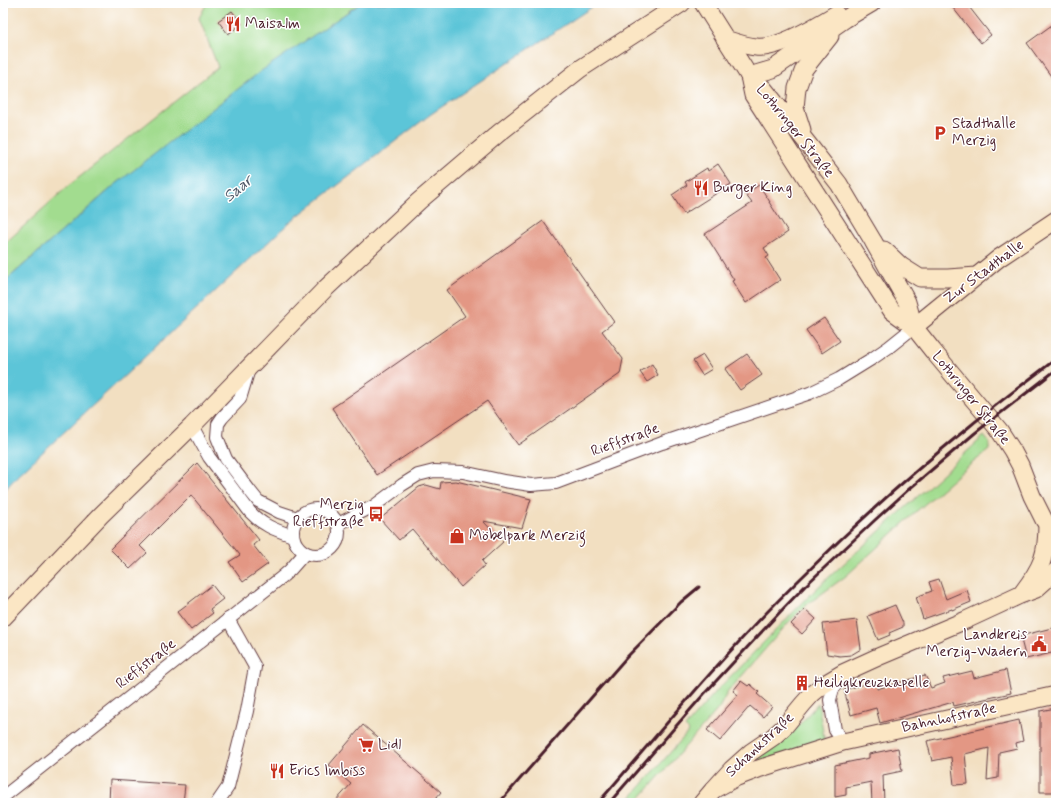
<svg xmlns="http://www.w3.org/2000/svg" width="1059" height="806" font-family="Mynerve,sans-serif">
<style>
.green{fill:#a2dc8f;stroke:#767e5d}
.water{fill:#5cc5d8;stroke:#537282}
.building{fill:#e39784}
.lines{fill:none;stroke-linecap:round;stroke-linejoin:round}
.street-casing{stroke:#633c42;stroke-width:14}
.secondary-casing{stroke:#633c42;stroke-width:19}
.street{stroke:#fff;stroke-width:12}
.secondary{stroke:#fbe6c4;stroke-width:17}
.rail{stroke:#4a1f2b;stroke-width:3}
.labels{text-anchor:middle;dominant-baseline:central;stroke-width:3;stroke-linejoin:round;paint-order:stroke}
.poi-label{font-size:15px;fill:#4a1f2b;stroke:#fff;text-anchor:start}
.street-label{font-size:15px;fill:#4a1f2b;stroke:#fff}
.water-label{font-size:16px;font-style:italic;fill:#505968;stroke:#fff}
</style>
<rect width="100%" height="100%" fill="#fff"/>
<filter id="ink" filterUnits="userSpaceOnUse"><feTurbulence type="fractalNoise" baseFrequency=".025" numOctaves="2"/><feDisplacementMap in="SourceGraphic" scale="8" xChannelSelector="R" yChannelSelector="G"/><feConvolveMatrix kernelMatrix="1 2 1 2 8 2 1 2 1" color-interpolation-filters="sRGB"/></filter>
<filter id="wash" filterUnits="userSpaceOnUse"><feTurbulence type="fractalNoise" baseFrequency=".012" numOctaves="4" result="noise"/><feDisplacementMap in="SourceGraphic" scale="16" xChannelSelector="R" yChannelSelector="G"/><feGaussianBlur stdDeviation="0.9" result="paint"/><feColorMatrix in="noise" values="0 0 0 0 0 0 0 0 0 0 0 0 0 0 0 0 0 1.4 0 .05"/><feComposite in="paint" operator="in"/></filter>
<g filter="url(#wash)">
<rect width="100%" height="100%" fill="#f2dfc1"/>
<g class="green">
<path d="M207,3H361L350,10L116,184L3,283V245L67,187L218,67L199,18Z"/>
<path d="M984,436L989,442V450L966,468L918,510L846,576L805,606L788,623L727,693L719,708L636,803H630L628,801L689,731L685,727L719,688L817,588Z"/>
<path d="M818,703L825,743L759,764L756,758L785,738L801,723Z"/>
</g>
<path class="water" d="M361,3H598L431,114L291,221L18,475L3,492V283L116,184L261,71Z"/>
<g id="blocks">
<g class="building">
<path d="M949,3H966L991,35L981,43Z"/>
<path d="M232,11L242,24L228,34L218,21Z"/>
<path d="M1056,22V83L1027,43Z"/>
<path d="M718,164L731,184L684,214L672,195L687,185L685,182L707,168L708,171Z"/>
<path d="M759,185L770,202H769L788,232L764,248L769,256L766,258L780,280L746,303L732,281L734,280L705,234L752,203L745,194Z"/>
<path d="M543,221L614,322L602,331L623,359L620,374L518,445L487,401L377,475L332,408L465,316L447,290Z"/>
<path d="M824,318L840,341L822,353L806,330Z"/>
<path d="M747,354L762,375L740,390L725,369Z"/>
<path d="M703,355L712,369L702,375L693,361Z"/>
<path d="M652,364L658,375L647,382L640,372Z"/>
<path d="M197,463L259,540L253,545L268,564L243,582L229,562L240,555L191,495L140,546L147,553L130,569L110,549Z"/>
<path d="M456,481L531,499L522,528L483,521L503,542L482,561L485,565L461,587L412,529L399,540L380,519L419,487L426,485L440,489L441,482Z"/>
<path d="M939,579L946,599L967,590L971,602L952,610V609L923,619L916,597L932,591L929,582Z"/>
<path d="M212,585L223,599L210,609L213,613L191,630L177,612Z"/>
<path d="M895,605L903,623V627L889,633L890,635L878,640L868,616Z"/>
<path d="M805,609L816,619L802,634L791,624Z"/>
<path d="M857,620L861,649L851,655L840,656L827,654L823,624Z"/>
<path d="M1056,627V652L1026,659L1020,636Z"/>
<path d="M1006,670L1011,693L954,706L953,702L880,723L876,708L851,715L844,690L875,681L877,689L925,675L931,688L945,683L943,678L972,671L974,678Z"/>
<path d="M741,681L748,686L750,684L759,692L757,694L772,707L763,717L750,706L720,741L707,730L738,695L733,691Z"/>
<path d="M1056,708V792H1040V711Z"/>
<path d="M1019,720L1023,741L1016,743L1017,748L999,752L998,778L987,780L989,748L965,754L968,784L954,785L951,757L932,761L927,741Z"/>
<path d="M363,725L441,792L432,803H334L351,784L329,765Z"/>
<path d="M898,748L902,771L883,775L884,803H872L871,782L846,787V795L835,797V765L869,758V754Z"/>
<path d="M110,780L185,785L183,803H109Z"/>
</g>
</g>
</g>
<g filter="url(#ink)">
<use href="#blocks" fill-opacity="0" stroke="#633c42" stroke-width="1"/>
<g class="lines">
<g class="street-casing">
<g id="street">
<path d="M249,369L240,399L222,418L218,424L217,437L226,459L250,491L258,501L279,512L297,518"/>
<path d="M192,426L209,457L250,512C263,526 276,530 293,536"/>
<circle cx="316" cy="532" r="23"/>
<path d="M338,524L374,506L402,485L418,475L434,471L463,472L504,481L531,485L556,483L662,443L810,393L839,379L873,358L889,347L914,327"/>
<path d="M843,742L835,730L830,700L833,689L844,676"/>
<path d="M3,797L282,577L290,570L305,553"/>
<path d="M217,803L228,787L247,711L255,667L228,619"/>
</g>
</g>
<g class="secondary-casing">
<g id="secondary">
<path d="M703,3L749,76L764,89L808,144L839,184L873,241L907,302L914,327"/>
<path d="M725,39C735,42 745,46 756,47C777,50 818,25 836,14"/>
<path d="M749,76L753,95L892,311L914,327L933,351L999,430L1012,450L1020,465L1032,496L1044,520L1056,535"/>
<path d="M749,76L773,69L845,19L872,3"/>
<path d="M802,130L795,108L797,88L804,69L830,36"/>
<path d="M884,250L901,266L920,278H948L977,276"/>
<path d="M914,327L999,258L1056,220"/>
<path d="M1023,592C1042,567 1047,555 1047,524"/>
<path d="M3,618L101,515L192,426L325,289L419,201L499,133L580,69L682,3"/>
<path d="M713,790L732,769L751,752L773,737L784,727L803,704L812,694L823,685L843,673L878,657L966,620L1020,595L1036,589L1056,571"/>
<path d="M702,803L713,790L737,777L758,769L843,742L1056,695"/>
</g>
</g>
<use href="#street" class="street"/>
<use href="#secondary" class="secondary"/>
<g class="rail">
<path d="M499,803L626,658L681,602L699,587"/>
<path d="M598,803C664,727 728,649 800,579C854,525 911,474 970,426C998,403 1027,381 1056,359"/>
<path d="M609,803L704,694L781,611L805,586L875,520L908,490L975,433L1056,370"/>
</g>
</g>
</g>
<defs>
<g id="restaurant-bare" transform="scale(1.2)"><path d="M-5-6h1v4h1v-4h1v4h1v-4h1v5L-1.5 .5V6h-2V.5L-5-1ZM5-6V6H3V1.5H1.5Q1.5-4 5-6Z" fill="#c8321e" stroke="#fff" stroke-width="2.5" paint-order="stroke"/></g>
<g id="parking-bare" transform="scale(1.2)"><path d="M-3.5-5.5H1a3.5 3.5 0 0 1 0 7H-1V5.5H-3.5ZM-1-3.4V-.6H.8a1.4 1.4 0 0 0 0-2.8Z" fill="#c8321e" stroke="#fff" stroke-width="2.5" paint-order="stroke"/></g>
<g id="bus-bare" transform="scale(1.2)"><path d="M-5-6H5V4H4V6H2V4H-2V6H-4V4H-5ZM-3.5-4V0h7V-4ZM-3.5 1.2v1.5H-2V1.2ZM2 1.2v1.5H3.5V1.2Z" fill="#c8321e" stroke="#fff" stroke-width="2.5" paint-order="stroke"/></g>
<g id="shop-bare" transform="scale(1.2)"><path d="M-5-2.5h2.3a2.7 3.5 0 0 1 5.4 0H5L5.5 6h-11ZM-1.5-2.5h3a1.5 2.3 0 0 0-3 0Z" fill="#c8321e" stroke="#fff" stroke-width="2.5" paint-order="stroke"/></g>
<g id="civic-bare" transform="scale(1.2)"><path d="M-.6-6.5H3V-4.5H.6V-3L4-1V1h2V6H-6V1h2V-1L-.6-3ZM-1.2 2.5V6h2.4V2.5Z" fill="#c8321e" stroke="#fff" stroke-width="2.5" paint-order="stroke"/></g>
<g id="building-bare" transform="scale(1.2)"><path d="M-4-6H4V6H1V3H-1V6H-4ZM-2.5-4.3h1.7v1.8h-1.7ZM.8-4.3h1.7v1.8H.8ZM-2.5-1h1.7V.8h-1.7ZM.8-1h1.7V.8H.8Z" fill="#c8321e" stroke="#fff" stroke-width="2.5" paint-order="stroke"/></g>
<g id="supermarket-bare" transform="scale(1.2)"><path d="M-6-5.5h2.5l.6 2H6L4.5 2H-2.5L-4.4-4H-6ZM-1.5 3.2a1.3 1.3 0 1 0 .1 0ZM3 3.2a1.3 1.3 0 1 0 .1 0Z" fill="#c8321e" stroke="#fff" stroke-width="2.5" paint-order="stroke"/></g>
</defs>
<g fill-rule="evenodd">
<use href="#restaurant-bare" x="233" y="24"/>
<use href="#parking-bare" x="940" y="133"/>
<use href="#restaurant-bare" x="701" y="188"/>
<use href="#bus-bare" x="376" y="514"/>
<use href="#shop-bare" x="457" y="536"/>
<use href="#civic-bare" x="1039" y="644"/>
<use href="#building-bare" x="802" y="683"/>
<use href="#supermarket-bare" x="366" y="745"/>
<use href="#restaurant-bare" x="277" y="771"/>
</g>
<g class="labels">
<g class="poi-label">
<text x="245" y="24">Maisalm</text>
<text x="952" y="124">Stadthalle<tspan x="952" dy="17">Merzig</tspan></text>
<text x="713" y="188">Burger King</text>
<text x="364" y="505" text-anchor="end">Merzig<tspan x="364" dy="17">Rieffstraße</tspan></text>
<text x="469" y="536">Möbelpark Merzig</text>
<text x="1027" y="635" text-anchor="end">Landkreis<tspan x="1027" dy="17">Merzig-Wadern</tspan></text>
<text x="814" y="683">Heiligkreuzkapelle</text>
<text x="378" y="745">Lidl</text>
<text x="289" y="771">Erics Imbiss</text>
</g>
<g class="street-label">
<text transform="translate(795 131) rotate(51)">Lothringer Straße</text>
<text transform="translate(984 272) rotate(-37)">Zur Stadthalle</text>
<text transform="translate(971 398) rotate(51)">Lothringer Straße</text>
<text transform="translate(625 440) rotate(-20)">Rieffstraße</text>
<text transform="translate(146 664) rotate(-38)">Rieffstraße</text>
<text transform="translate(949 718) rotate(-12)">Bahnhofstraße</text>
<text transform="translate(760 745) rotate(-43)">Schankstraße</text>
</g>
<g class="water-label">
<text transform="translate(238 189) rotate(-40)">Saar</text>
</g>
</g>
<rect width="1059" height="806" fill="none" stroke="#fff" stroke-width="16"/>
</svg>
